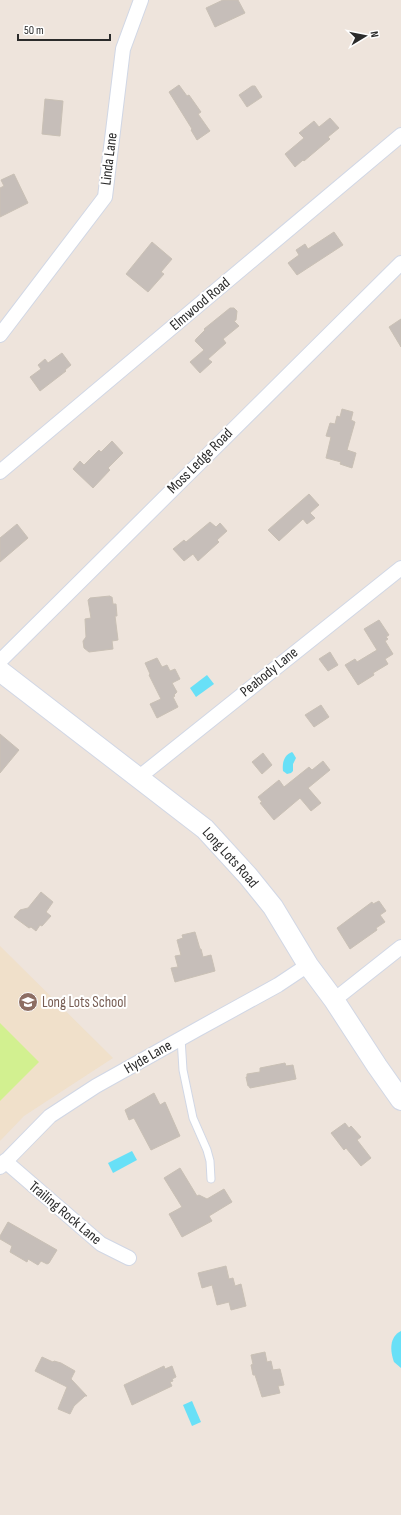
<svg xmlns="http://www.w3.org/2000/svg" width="401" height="1515" font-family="'Sofia Sans Condensed',sans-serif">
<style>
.education{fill:#f0e0ca}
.pitch{fill:#d2f090}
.water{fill:#68e0f7}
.building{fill:#c6beb9;stroke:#c9c0b5}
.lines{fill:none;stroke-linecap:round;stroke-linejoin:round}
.lane-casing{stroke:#d1d7e5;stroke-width:9}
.street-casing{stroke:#d1d7e5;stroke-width:16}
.secondary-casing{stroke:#d1d7e5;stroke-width:22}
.lane{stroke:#fff;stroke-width:7}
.street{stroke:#fff;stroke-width:14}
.secondary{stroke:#fff;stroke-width:20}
.labels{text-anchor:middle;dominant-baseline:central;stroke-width:4;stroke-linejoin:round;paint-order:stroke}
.street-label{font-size:15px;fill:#2b2b2b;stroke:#fff}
.education-label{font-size:15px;fill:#785e54;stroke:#fff;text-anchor:start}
</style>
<rect width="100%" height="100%" fill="#eee4dc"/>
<path class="education" d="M0,946L113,1058L24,1116L0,1141Z"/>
<path class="pitch" d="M0,1023L39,1062L0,1101Z"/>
<g class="water">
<path d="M207,675L214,684L196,697L190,688Z"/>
<path d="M292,752L293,753L296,758L293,764V771L291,773L287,774L283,771C282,763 284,755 292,752Z"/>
<path d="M132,1151L137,1160L113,1173L108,1163Z"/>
<path d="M401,1331V1368L394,1362C390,1351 389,1337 401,1331Z"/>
<path d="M192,1401L201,1422L192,1426L183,1405Z"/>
</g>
<g class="building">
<path d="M223,0H238L245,13L215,27L206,8Z"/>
<path d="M179,85L187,96L189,95L201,112L198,114L210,131L197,140L191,130L192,129L169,92Z"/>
<path d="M252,86H255L262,97L247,107L239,95Z"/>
<path d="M45,99L63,101L60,136L42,134Z"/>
<path d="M330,118L339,128L328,137L330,139L304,161L303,160L295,167L285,154L304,138L299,133L314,121L319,127Z"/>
<path d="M14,174L28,203L0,217V188L4,186L1,180Z"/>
<path d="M334,232L343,245L297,275L288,263L299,255L296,250L305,244L308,249Z"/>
<path d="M152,242L172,259L161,272L164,274L148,292L126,274Z"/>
<path d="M230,308H234L237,311L236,320L234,321L239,326L223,339L226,343L208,359L212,362L200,373L190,362L204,350L195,341L196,339L205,330L204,329Z"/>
<path d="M401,319V347L389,327Z"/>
<path d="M62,353L71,365L65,370L66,371L40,391L30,377L41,369L38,365L45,359L48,363Z"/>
<path d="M342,409L353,412L351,420L355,422L347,450L356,453L352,468L340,464L341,462L326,458L331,437L326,436L330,423L335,424L337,416L340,417Z"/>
<path d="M112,441L123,453L108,468L110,470L93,488L73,469L80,461L84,465L99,450L101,452Z"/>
<path d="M309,494L319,505L310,513L315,518L307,524L303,519L279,541L268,530Z"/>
<path d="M210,522L216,527L220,523L227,531L217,540L219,542L198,561L193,554L184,561L173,549L184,540L186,542Z"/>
<path d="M17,524L28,538L0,562V538Z"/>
<path d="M110,596L111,597H112L113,604H116L117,616H115L118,640L112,641L113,649L89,652L84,648L83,641L86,637L85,619L91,618L88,600L90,598Z"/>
<path d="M379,620L389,635L386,637L388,639L385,641L393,654L385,659L388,664L373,673L374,675L358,685L345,665L355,659L357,662L377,650L364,629Z"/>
<path d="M330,652L338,665L328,671L319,659Z"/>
<path d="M157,658L162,667L167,665L170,671L175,669L180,679L172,683L177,692L174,695L175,696L173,697L178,707L157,718L150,704L161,699L149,675L150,674L145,663Z"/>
<path d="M321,705L329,717L314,727L305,715Z"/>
<path d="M0,734L19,750L0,773Z"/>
<path d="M263,753L272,765L262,774L252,762Z"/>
<path d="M323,761L330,770L308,788L321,803L311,811L300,798L274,820L260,803L262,802L258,797L279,780L284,787L309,767L312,770Z"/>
<path d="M41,892L53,902L46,912L51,916L42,926L40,925L36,931L31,927L29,928L14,917L20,910L28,908Z"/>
<path d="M379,901L386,911L380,915L385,922L376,928L377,930L350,949L337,928L372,902L373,904Z"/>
<path d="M195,932L200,949H201L203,957L211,955L215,971L175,982L171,968L178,967L175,956L181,955L177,940L183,938L182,935Z"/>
<path d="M285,1063L286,1066L293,1065L296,1079L250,1088L249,1086H248L246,1077H247V1074L260,1072V1068Z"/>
<path d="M154,1093L160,1105L165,1102L180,1136L151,1150L134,1118L129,1120L125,1110Z"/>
<path d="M345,1123L349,1128L351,1126L361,1137L357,1140L371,1158L361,1166L346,1148L344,1150L331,1133Z"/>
<path d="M180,1168L197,1196L199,1195L207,1199L224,1189L232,1202L209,1216L212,1221L182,1237L169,1214L182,1207L164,1178Z"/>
<path d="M8,1222L57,1250L49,1263L47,1264L41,1261L38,1265L28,1259L27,1262L10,1252L12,1246L0,1239V1236Z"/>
<path d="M226,1266L229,1279L233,1278L235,1286L241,1284L246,1306L231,1310L229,1302L217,1305L212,1285L202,1288L198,1273Z"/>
<path d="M265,1352L267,1362L271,1361L273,1370L280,1369L284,1385L278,1386L280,1393L262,1397L255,1375H253L251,1365L253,1364L251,1355Z"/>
<path d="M42,1357L53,1362L54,1361L61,1363L75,1371L71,1379L87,1396H85L74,1406L70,1414L58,1409L67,1387L35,1371Z"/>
<path d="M164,1366L165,1369L172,1366L176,1377L172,1379L173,1381L170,1382L172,1386L132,1405L124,1385Z"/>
</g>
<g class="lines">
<g class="lane-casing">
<path id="lane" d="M181,1038L183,1070L193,1118L207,1150L210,1161L211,1179"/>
</g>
<g class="street-casing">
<g id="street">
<path d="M0,335L105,197L123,49L141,0"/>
<path d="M0,472L401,135"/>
<path d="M0,661L401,263"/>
<path d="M138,778L401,568"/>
<path d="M334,1000L401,947"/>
<path d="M5,1161L101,1244L129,1258"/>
<path d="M0,1167L50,1116L96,1086L198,1029L278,985L308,965"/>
</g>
</g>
<g class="secondary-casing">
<g id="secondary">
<path id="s1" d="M0,671L205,829L248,876L273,907L308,965L334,1000L377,1066L401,1100"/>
</g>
</g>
<use href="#lane" class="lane"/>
<use href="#street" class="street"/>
<use href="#secondary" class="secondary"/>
</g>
<defs>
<g id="school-disc" transform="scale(1)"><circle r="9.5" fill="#8d6e63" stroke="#fff"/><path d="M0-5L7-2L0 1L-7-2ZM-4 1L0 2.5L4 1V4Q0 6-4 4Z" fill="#fff"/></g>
</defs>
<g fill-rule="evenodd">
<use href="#school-disc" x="28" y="1002"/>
</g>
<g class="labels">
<g class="street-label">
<text transform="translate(109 159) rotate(-83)">Linda Lane</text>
<text transform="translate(200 304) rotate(-40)">Elmwood Road</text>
<text transform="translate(200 461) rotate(-45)">Moss Ledge Road</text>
<text transform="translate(269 672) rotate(-39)">Peabody Lane</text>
<text stroke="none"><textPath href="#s1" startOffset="297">Long Lots Road</textPath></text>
<text transform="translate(148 1057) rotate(-30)">Hyde Lane</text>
<text transform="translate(65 1213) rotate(40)">Trailing Rock Lane</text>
</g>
<g class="education-label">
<text x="42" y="1002">Long Lots School</text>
</g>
</g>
<g transform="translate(365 36) rotate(80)" stroke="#ffffff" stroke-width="3" paint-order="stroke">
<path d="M0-3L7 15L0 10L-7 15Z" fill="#2b2b2b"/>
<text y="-6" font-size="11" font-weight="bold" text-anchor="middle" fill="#2b2b2b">N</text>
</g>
<path d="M18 34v6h92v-6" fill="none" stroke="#2b2b2b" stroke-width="2"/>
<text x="24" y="34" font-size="12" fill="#2b2b2b" stroke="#ffffff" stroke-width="3" paint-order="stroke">50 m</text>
</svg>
